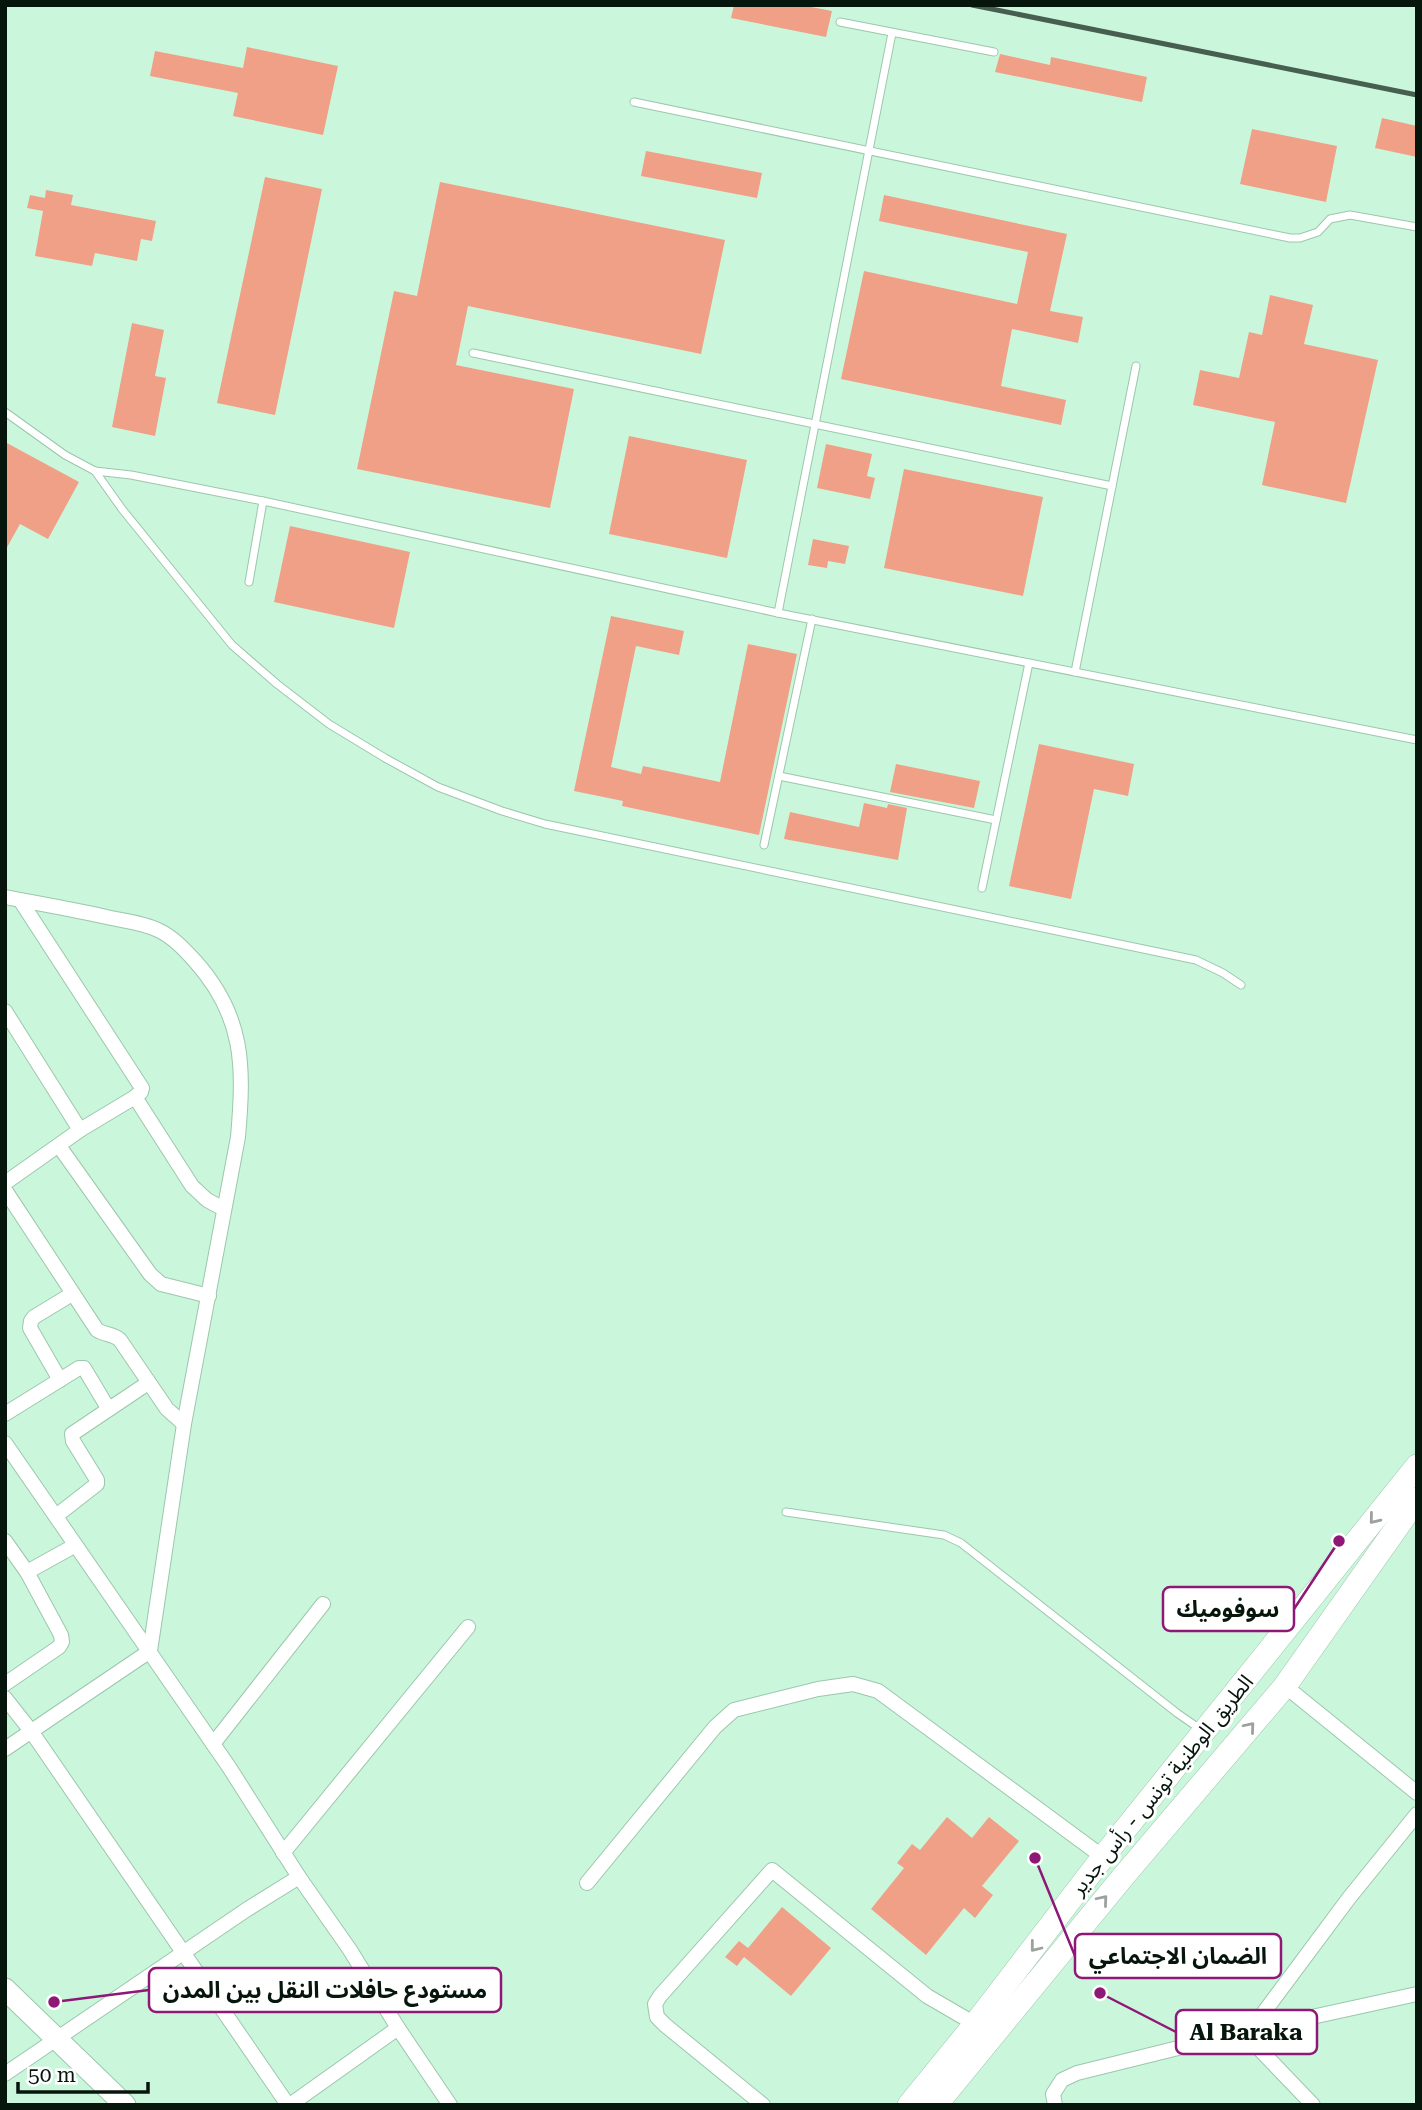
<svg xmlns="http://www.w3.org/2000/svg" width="1422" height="2110" font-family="'Roboto Serif','Noto Sans Arabic',serif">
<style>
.building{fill:#f0a087}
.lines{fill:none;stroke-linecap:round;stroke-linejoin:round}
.lane-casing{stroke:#9bc7ac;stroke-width:9}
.street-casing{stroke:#9bc7ac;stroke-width:16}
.secondary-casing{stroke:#9bc7ac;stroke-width:23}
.primary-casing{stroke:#9bc7ac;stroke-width:24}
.lane{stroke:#fff;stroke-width:7}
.street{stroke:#fff;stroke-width:14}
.secondary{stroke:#fff;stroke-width:21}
.primary{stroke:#fff;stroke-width:23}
.rail{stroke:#465f51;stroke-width:5}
.oneway{stroke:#9ba29e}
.labels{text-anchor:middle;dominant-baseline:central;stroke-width:6;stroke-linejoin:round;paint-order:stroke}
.street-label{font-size:21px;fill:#06160d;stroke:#fff}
.leader{fill:none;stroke:#8f1877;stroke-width:2.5}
.callout-dot{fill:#8f1877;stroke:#fff;stroke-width:2.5}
.callout{fill:#fff;stroke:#8f1877;stroke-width:2.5}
.callout-label{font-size:23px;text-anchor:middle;font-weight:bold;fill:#06160d}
</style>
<rect width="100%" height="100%" fill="#caf7dc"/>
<g class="building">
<path d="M734,5H801L832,11L826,37L731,18Z"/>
<path d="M247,47L338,66L323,135L233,116L238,93L150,76L155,51L243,68Z"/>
<path d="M1000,54L1050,65L1051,57L1147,77L1142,102L995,72Z"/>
<path d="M1382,118L1417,126V157L1375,148Z"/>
<path d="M1252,129L1337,146L1326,202L1240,184Z"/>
<path d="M646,151L762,173L757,198L641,176Z"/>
<path d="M265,177L322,189L275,415L217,403Z"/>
<path d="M440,182L725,240L701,354L468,306L456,365L574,389L550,508L357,469L394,291L417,296Z"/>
<path d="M46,190L73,195L71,205L156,221L152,241L141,239L137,261L95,253L92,266L35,256L43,211L27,208L30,195L45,198Z"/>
<path d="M884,195L1067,234L1050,311L1083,317L1078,343L1012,329L1001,386L1066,400L1061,425L841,379L864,271L1017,304L1028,252L879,221Z"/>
<path d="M1270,295L1313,305L1304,344L1378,360L1346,503L1262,485L1275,422L1193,405L1200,370L1239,378L1249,332L1262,335Z"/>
<path d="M132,323L164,330L155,376L166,378L155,436L112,427Z"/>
<path d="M629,436L747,460L727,558L609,534Z"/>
<path d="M5,442L79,482L48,539L20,524L5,551Z"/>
<path d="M826,444L872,454L867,476L875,478L870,499L817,488Z"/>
<path d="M904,469L1043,497L1023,596L884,568Z"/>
<path d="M290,526L410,552L394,628L274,602Z"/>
<path d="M813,539L849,546L845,564L828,561L827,568L808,565Z"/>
<path d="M611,616L684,631L679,655L636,646L611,767L641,774L643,766L720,782L748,644L797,654L759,835L622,806L623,801L574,791Z"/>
<path d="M1039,744L1134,764L1128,796L1094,789L1071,899L1009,886Z"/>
<path d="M896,764L980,781L974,808L890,792Z"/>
<path d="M864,803L887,808L888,804L907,808L898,860L784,839L790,812L859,827Z"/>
<path d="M947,1817L972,1838L989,1817L1019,1841L982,1886L993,1895L975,1918L964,1908L926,1955L871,1909L904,1868L897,1863L912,1844L920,1850Z"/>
<path d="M782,1907L831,1948L791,1996L744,1957L737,1966L725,1957L739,1941L748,1948Z"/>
</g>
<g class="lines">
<g class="lane-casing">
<g id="lane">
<path d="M840,22L994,52"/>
<path d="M634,102L1290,238H1300L1318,232L1330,219L1350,215L1417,227"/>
<path d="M473,353L1112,486"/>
<path d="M5,412L65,455L95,471L131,475L263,501L778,613L1417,740"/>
<path d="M95,471L122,509L232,645L277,684L329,724L385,758L438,787L502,811L545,824L1196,960L1223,973L1241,985"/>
<path d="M249,582L263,501"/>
<path d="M778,613L892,33"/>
<path d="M1075,672L1136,366"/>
<path d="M779,776L996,820"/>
<path d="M764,845L812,619"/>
<path d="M982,888L1029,663"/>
<path d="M786,1512L944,1535L961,1543L1177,1713L1200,1729"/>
</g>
</g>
<g class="street-casing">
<g id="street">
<path d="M5,897C41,904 76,910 111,918C126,921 144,923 158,930C173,937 184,949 195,961C245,1017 244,1067 238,1137L184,1424L150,1651L5,1749"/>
<path d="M5,1011L80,1130"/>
<path d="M135,1097L192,1186L207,1200L224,1209"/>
<path d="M59,1146L150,1274L161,1284L209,1296"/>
<path d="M5,1183L80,1130L135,1097L141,1092L142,1088L20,900"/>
<path d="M5,1190L97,1330C105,1335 114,1334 120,1340L167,1409L184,1424"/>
<path d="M60,1380L30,1328L31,1321L34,1317L72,1294"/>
<path d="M5,1414L79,1368H84L108,1408"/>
<path d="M5,1443L229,1767L299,1877L350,1950L398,2028L450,2105"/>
<path d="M56,1516L97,1484V1480L73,1441L72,1434L148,1383"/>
<path d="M5,1541L27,1572L61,1635L62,1642L59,1647L5,1684"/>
<path d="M27,1572L74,1546"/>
<path d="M1285,1686L1417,1793"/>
<path d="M5,1698L31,1731L288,2105"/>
<path d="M213,1744L323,1604"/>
<path d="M283,1853L468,1627"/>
<path d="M587,1883L715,1727L734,1710L818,1689L853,1684L878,1691L1103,1857"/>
<path d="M1250,2031L1349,1898L1417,1814"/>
<path d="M1243,2032L1313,2105"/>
<path d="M5,2074L246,1910L299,1877"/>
<path d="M290,2105L398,2028"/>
<path d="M763,2105L665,2025L657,2017L655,2004L660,1996L772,1870L927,1996L975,2024L978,2027"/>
<path d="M1055,2105L1053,2094L1062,2080L1077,2073L1243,2032L1417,1994"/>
</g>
</g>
<g class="secondary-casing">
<path id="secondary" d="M5,1989L125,2105"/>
</g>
<g class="primary-casing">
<g id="primary">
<path d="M909,2105L975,2024L1103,1857L1417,1466"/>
<path d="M936,2105L1122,1878L1285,1686L1417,1499"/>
</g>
</g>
<use href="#lane" class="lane"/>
<use href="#street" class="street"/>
<use href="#secondary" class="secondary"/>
<use href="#primary" class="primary"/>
<path class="rail" d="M972,5L1417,95"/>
</g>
<defs><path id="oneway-chevron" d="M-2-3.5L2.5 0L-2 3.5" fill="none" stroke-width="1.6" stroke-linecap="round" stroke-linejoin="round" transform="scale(1.75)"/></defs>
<g class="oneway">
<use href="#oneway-chevron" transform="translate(1374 1519) rotate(129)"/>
<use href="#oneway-chevron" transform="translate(1250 1727) rotate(-50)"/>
<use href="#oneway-chevron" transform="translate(1103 1900) rotate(-50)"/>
<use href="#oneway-chevron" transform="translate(1035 1947) rotate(128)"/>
</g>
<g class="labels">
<g class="street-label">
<text transform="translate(1162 1785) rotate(-51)">الطريق الوطنية تونس - رأس جدير</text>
</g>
</g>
<path class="leader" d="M1339 1541L1294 1609M1035 1858L1075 1956M54 2002L149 1990M1100 1993L1176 2032"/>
<g class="callout-dot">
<circle cx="1339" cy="1541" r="7"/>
<circle cx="1035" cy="1858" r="7"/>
<circle cx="54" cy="2002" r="7"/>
<circle cx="1100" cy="1993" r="7"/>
</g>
<g class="callout">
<rect x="1163" y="1587" width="131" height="44" rx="7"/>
<rect x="1075" y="1934" width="206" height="44" rx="7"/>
<rect x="149" y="1968" width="352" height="44" rx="7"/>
<rect x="1176" y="2010" width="141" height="44" rx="7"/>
</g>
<g class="callout-label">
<text x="1228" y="1617">سوفوميك</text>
<text x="1178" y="1964">الضمان الاجتماعي</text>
<text x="325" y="1998">مستودع حافلات النقل بين المدن</text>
<text x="1246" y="2040">Al Baraka</text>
</g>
<rect width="1422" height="2110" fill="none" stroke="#06160d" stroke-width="14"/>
<path d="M18 2082v10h130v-10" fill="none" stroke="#06160d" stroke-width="3.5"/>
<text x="28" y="2082" font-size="21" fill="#06160d" stroke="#ffffff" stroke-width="5" paint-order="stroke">50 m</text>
</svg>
